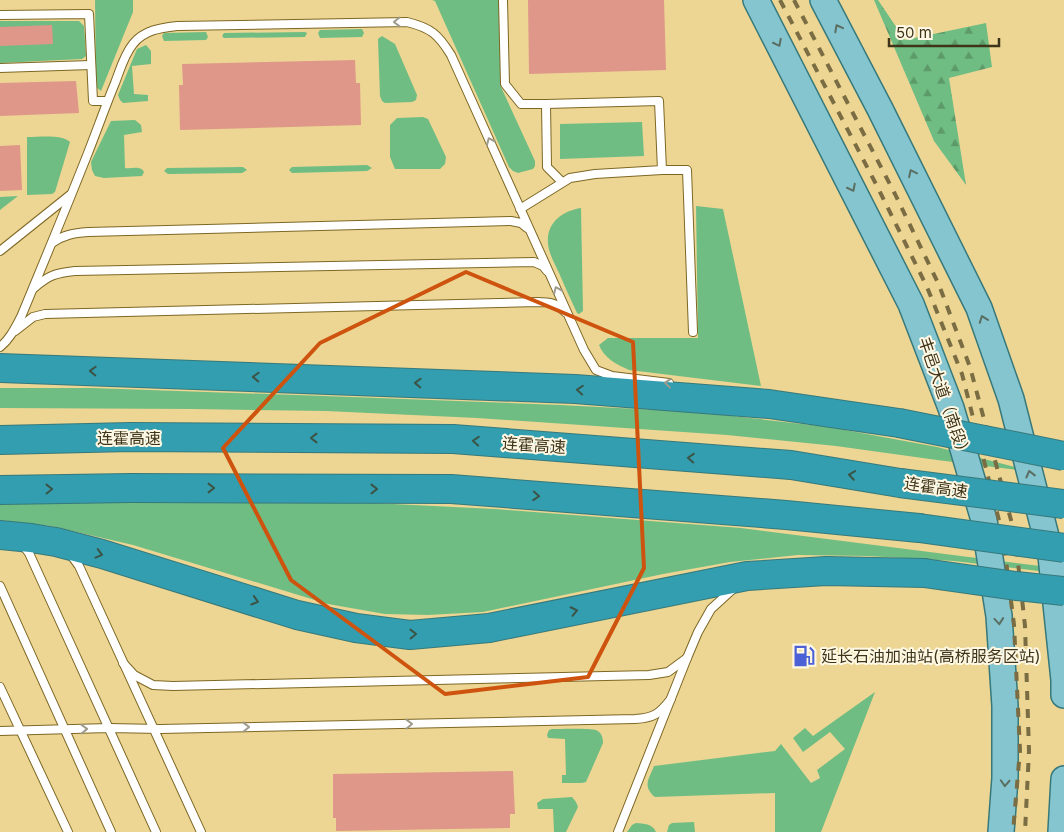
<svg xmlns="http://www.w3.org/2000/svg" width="1064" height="832" font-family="Inter,'Noto Sans SC',sans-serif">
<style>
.grass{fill:#6fbd83}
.forest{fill:url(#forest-firs)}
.building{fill:#df978a}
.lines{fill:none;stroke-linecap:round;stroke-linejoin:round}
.lane-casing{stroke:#7d6724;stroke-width:10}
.primary-casing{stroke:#37797b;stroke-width:28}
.highway-casing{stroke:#37797b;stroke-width:30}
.lane{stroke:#fff;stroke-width:8}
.primary{stroke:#85c5d0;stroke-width:25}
.highway{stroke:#339eb0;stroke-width:28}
.rail{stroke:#7a6c43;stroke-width:4;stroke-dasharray:9 9;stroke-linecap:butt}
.highway-bridge-casing{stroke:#37797b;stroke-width:30;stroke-linecap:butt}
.highway-bridge{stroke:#339eb0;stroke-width:28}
.oneway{stroke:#9e9a8c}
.oneway2{stroke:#5a6e62}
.oneway3{stroke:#3b5446}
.marked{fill:none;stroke:#ce530e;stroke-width:4;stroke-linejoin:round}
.labels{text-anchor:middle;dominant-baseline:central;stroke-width:4;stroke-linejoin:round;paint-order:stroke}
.street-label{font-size:16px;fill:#3e3419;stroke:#fff8e4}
.poi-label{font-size:16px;fill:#3e3419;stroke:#fff8e4;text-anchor:start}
</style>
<defs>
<pattern id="forest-firs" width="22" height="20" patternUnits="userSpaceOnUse" patternTransform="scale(1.25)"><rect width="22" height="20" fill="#6fbd83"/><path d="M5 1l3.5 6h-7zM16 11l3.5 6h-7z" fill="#5d9a6a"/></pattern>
</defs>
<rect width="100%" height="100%" fill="#edd693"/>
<g class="grass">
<path d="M95,0H133V12L101,91L96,87Z"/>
<path d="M432,0H499L501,87L535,161V166L533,169L518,173L513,171L509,167L435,1Z"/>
<path d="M0,21H79L84,26L86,56L82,59L0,63Z"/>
<path d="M362,29L364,33L362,37L320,38L318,33L320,30Z"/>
<path d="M206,32L208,37L206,40L164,41L162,36L164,33Z"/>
<path d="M305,32L307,33L305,37L224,38L222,36L224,33Z"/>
<path d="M382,36L395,44L417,95L416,100L412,102L385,103L382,101L380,96L378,39Z"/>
<path d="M146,45L151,51V64L132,66L134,94L148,95V101L123,103L120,100L118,95L137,49Z"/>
<path d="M423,117L428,119L446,157L445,164L440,169H395L390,157V125L397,118Z"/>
<path d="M135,120L141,125L142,132L124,135L125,168C132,169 140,165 144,172L142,176L104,178L95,176L92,170L91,162L111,121Z"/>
<path d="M642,122L644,156L560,159V124Z"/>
<path d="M27,137C39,137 62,134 70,142L55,192L52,194L27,195Z"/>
<path d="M367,165L372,168L367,171L292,173L289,170L292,167Z"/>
<path d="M243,167L247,170L242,173L168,174L164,171L167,168Z"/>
<path d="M18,196L0,210V197Z"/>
<path d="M696,206L723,209L761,386L629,370C616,364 604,358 599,345L608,338H698Z"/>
<path d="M581,208L583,311L579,314L577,313C571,300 565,287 559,273C555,264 549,254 548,244C546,223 562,211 581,208Z"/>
<path d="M0,388H92L325,396L560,405L697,412L829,427L937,447L1035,472L937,460L836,446L727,435L477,418L326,411L193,409L0,408Z"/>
<path d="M0,497L331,501L495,509L741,528L1064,569V574L954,561L868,556L798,555L730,562L663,574L483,612L428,615L385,614L328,604L133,545L51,526L0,520Z"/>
<path d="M875,692L821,832H775V793L655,797C642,786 649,779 654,766L775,751L781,744L811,783L820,778L817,770L845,749L830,732L803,752L793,738L805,728L813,736Z"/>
<path d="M552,729C561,729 590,728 596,730C602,733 603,738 603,743L586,782L582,783H562V775H566L565,739L548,738L547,735L549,730Z"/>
<path d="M572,797L576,802L578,807L566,832H554L553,809H538L537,803L543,799Z"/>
<path d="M694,822L695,832H667L669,825L672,823Z"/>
<path d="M636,823C644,824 652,823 656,832H627L632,825Z"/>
</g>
<path class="forest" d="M874,0H878L905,40L986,23L992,67L949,78L966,185L934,141Z"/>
<g class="building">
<path d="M528,0H664L666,70L529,74Z"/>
<path d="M52,25L53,44L0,46V27Z"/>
<path d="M355,60L356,83H360L361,125L180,130L179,85H183L182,64Z"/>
<path d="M76,81L79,113L0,116V83Z"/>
<path d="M20,145L22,190L0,191V146Z"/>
<path d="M513,771L515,814H510V828L336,831V818H333V774Z"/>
</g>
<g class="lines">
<g class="lane-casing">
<g id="lane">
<path d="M503,0L505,84L521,104H546"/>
<path d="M0,15L89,14L93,101H107"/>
<path d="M0,68L91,65"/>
<path d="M662,170H687L693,332"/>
<path d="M520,209L570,178L595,174L662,170L659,101L546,104L547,167L562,182"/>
<path d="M52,243C63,235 74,233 88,232L511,221L521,223L527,228"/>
<path d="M0,251L70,195"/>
<path d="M34,288C49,275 56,273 75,271L534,262L543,266L547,271"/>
<path d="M15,331L33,317L45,314L538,302C549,302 557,303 565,312"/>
<path d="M0,347C10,339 15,328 21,317C43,264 65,211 86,158C96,133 105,107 115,83C120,70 124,55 133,44C144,30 160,28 177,26L407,22C431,28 438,34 451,55L584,350L596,370L612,376L669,383"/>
<path d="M22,544L29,553L156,832"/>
<path d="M71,555L79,566L201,832"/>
<path d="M0,586L111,832"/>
<path d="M123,663L134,675L153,685L173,686L649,675L668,672L687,658"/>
<path d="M0,687L68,832"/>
<path d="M0,731L109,728L160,729L635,719C654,718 659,714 671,699"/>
<path d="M618,832L687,658L698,632L711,609L734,588"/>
</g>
</g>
<g class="primary-casing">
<g id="primary">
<path d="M756,0L911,304L951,408L984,520L999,616L1005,706V778L1001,832"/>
<path d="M823,0L880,109L979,308L1011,399L1051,556L1064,680V695"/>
<path d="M1061,832L1064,779"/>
</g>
</g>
<g class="highway-casing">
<g id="highway">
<path d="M0,368L575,389L769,404L899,423"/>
<path d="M0,440L131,437L453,439L791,465L900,483"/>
<path d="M0,490L131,488L451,489L786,515L919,528"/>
<path d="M0,535L31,538L56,542L102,554L297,615L356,628L410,635L489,628L747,576L826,571L924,573"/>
</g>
</g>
<use href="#lane" class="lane"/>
<use href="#primary" class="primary"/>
<use href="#highway" class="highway"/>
<g class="rail">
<path d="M780,0L877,186L927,287L962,374L1003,536L1014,625L1020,750L1013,832"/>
<path d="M794,0L895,194L939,285L970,367L1015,535L1025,626L1029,751L1025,832"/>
</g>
<g class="highway-bridge-casing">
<g id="highway-bridge">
<path d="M899,423L1064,456"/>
<path d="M900,483L1064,504"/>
<path d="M919,528L1064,548"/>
<path d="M924,573L1016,586L1064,591"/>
</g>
</g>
<use href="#highway-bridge" class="highway-bridge"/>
</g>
<defs><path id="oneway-chevron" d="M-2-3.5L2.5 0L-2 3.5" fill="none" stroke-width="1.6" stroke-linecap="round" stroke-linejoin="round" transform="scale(1.25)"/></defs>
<g class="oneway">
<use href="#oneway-chevron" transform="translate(397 22) rotate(179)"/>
<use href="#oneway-chevron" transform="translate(490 141) rotate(-114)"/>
<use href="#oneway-chevron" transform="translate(557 290) rotate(-114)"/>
<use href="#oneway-chevron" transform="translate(668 383) rotate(-173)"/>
<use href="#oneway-chevron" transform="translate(409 724) rotate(-1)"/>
<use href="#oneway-chevron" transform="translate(246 727) rotate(-1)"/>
<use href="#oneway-chevron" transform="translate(84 729) rotate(-2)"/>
</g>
<g class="oneway2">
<use href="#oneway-chevron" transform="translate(838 28) rotate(-118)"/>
<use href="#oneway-chevron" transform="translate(778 43) rotate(63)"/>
<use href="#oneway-chevron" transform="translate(912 173) rotate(-116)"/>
<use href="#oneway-chevron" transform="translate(852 188) rotate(63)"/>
<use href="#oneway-chevron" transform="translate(983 319) rotate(-110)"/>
<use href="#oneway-chevron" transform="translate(1030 474) rotate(-104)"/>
<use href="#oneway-chevron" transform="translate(999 621) rotate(85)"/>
<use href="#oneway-chevron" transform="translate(1005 783) rotate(93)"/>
</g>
<g class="oneway3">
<use href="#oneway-chevron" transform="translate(93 371) rotate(-178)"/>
<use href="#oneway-chevron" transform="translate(256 377) rotate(-178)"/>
<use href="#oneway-chevron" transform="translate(418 383) rotate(-178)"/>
<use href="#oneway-chevron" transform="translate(580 390) rotate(-176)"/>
<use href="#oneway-chevron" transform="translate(314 438) rotate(-180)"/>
<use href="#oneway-chevron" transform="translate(476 441) rotate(-176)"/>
<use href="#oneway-chevron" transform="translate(691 458) rotate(-176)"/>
<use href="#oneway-chevron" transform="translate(852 475) rotate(-171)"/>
<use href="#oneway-chevron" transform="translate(211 488)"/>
<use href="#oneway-chevron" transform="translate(49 489) rotate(-1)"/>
<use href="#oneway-chevron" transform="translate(374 489)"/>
<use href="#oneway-chevron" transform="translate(536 496) rotate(4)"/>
<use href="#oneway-chevron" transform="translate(99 554) rotate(15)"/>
<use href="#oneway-chevron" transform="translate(255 601) rotate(17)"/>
<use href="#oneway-chevron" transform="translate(574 611) rotate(-12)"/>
<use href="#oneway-chevron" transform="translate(413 634) rotate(-1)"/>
</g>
<path class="marked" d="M466,272L633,342L644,568L588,677L445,694L291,580L223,448L320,343Z"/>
<defs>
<g id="fuel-bare" transform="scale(1.725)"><path d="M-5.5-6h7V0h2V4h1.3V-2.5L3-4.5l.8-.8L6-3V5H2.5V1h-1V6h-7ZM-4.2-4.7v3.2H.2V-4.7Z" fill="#4b61d5" stroke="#fff8e4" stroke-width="2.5" paint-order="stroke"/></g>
</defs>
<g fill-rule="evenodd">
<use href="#fuel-bare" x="804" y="656"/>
</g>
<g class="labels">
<g class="street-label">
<text transform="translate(945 398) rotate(71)">丰邑大道（南段）</text>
<text x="129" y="438">连霍高速</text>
<text transform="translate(534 445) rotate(4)">连霍高速</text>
<text transform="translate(936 487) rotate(8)">连霍高速</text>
</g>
<g class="poi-label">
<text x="821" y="656">延长石油加油站(高桥服务区站)</text>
</g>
</g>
<path d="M889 38v8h110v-8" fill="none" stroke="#3e3419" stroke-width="2.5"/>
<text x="896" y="38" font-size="15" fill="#3e3419" stroke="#fff8e4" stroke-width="4" paint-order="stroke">50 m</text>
</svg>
